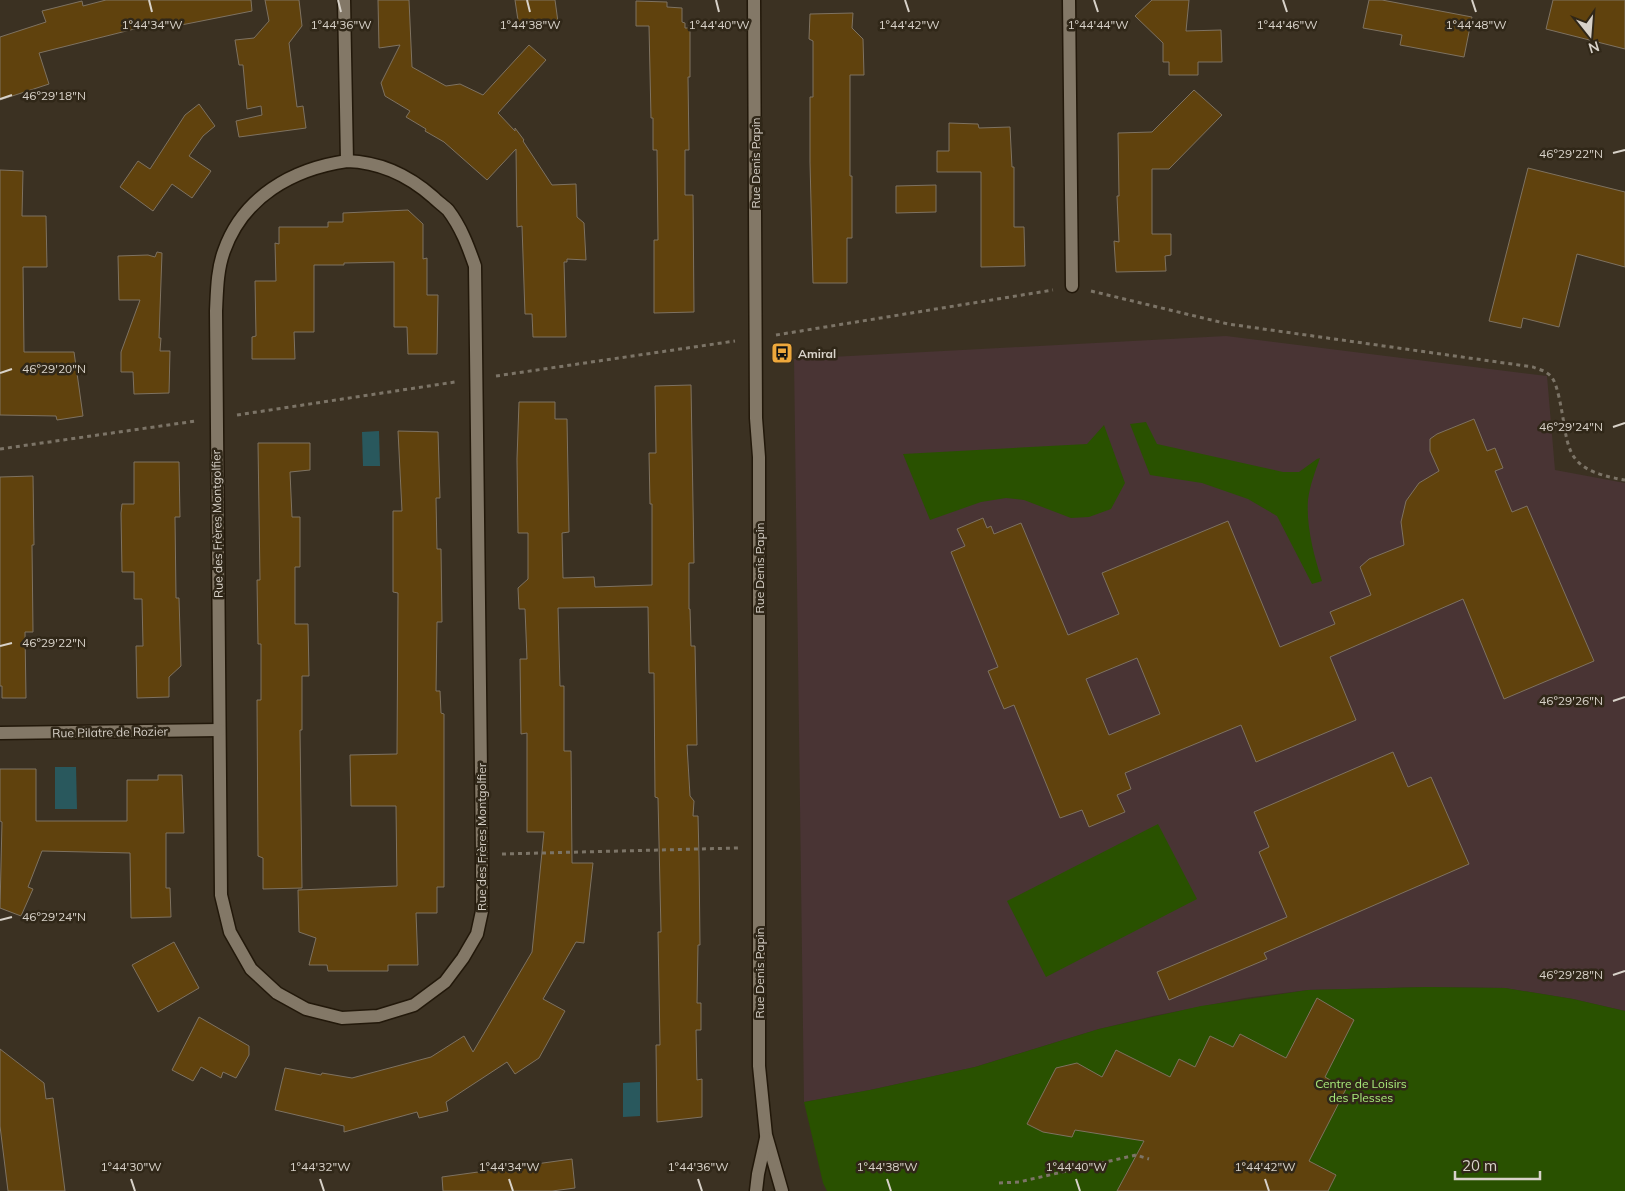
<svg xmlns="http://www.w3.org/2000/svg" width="1625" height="1191" font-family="Mulish,sans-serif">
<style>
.education{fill:#493434}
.green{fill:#295100}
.water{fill:#29585d}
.building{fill:#60420d;stroke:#7e7261;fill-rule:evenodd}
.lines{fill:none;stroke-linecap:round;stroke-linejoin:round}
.minor-casing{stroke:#22180a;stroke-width:15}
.path{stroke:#7c7467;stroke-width:3;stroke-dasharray:4 4;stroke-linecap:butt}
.minor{stroke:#837867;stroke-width:12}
.ticks{fill:none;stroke:#d8d2c9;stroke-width:2}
.labels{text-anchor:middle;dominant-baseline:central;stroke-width:5;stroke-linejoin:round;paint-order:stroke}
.street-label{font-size:12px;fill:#d8d2c9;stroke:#302718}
.poi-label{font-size:12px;font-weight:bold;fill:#d8d2c9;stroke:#302718;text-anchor:start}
.park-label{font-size:12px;fill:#a8ea7a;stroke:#302718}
.ticks-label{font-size:12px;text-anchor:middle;fill:#d8d2c9;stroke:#302718;stroke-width:5;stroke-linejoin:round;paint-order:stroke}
</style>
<rect width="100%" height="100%" fill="#3b3122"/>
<path class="education" d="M1226,336L1547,376L1555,470L1625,483V1011L1573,999L1505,988L1426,987L1308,990L1245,998L1153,1016L1099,1029L975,1067L870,1090L804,1102L794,359Z"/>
<g class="green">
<path d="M1146,422L1157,444L1283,472H1299L1317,459L1320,458C1315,472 1310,485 1308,500C1306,526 1314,556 1322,581L1312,584L1277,516L1248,499L1202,483L1150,475L1130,424Z"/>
<path d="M1104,425L1125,483L1111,509L1089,517L1071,518L1024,500L1006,498L981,502L930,520L903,454L1087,444Z"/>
<path d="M1158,824L1197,899L1046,977L1007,901Z"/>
<path d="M1426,987L1505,988L1573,999L1625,1011V1191H827L823,1183L804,1102L870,1090L975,1067L1099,1029L1201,1006L1308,990Z"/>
</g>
<g class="water">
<path d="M379,431L380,466H363L362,432Z"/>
<path d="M55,767H76L77,809H55Z"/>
<path d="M640,1082V1116L623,1117V1083Z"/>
</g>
<g class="building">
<path d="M106,0H251L252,11L171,27L170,20L39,53L49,84L0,100V37L46,22L42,11L82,1L83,6Z"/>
<path d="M265,0H299L302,26L289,43L297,107L303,106L306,128L239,137L236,121L262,115L261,106L247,109L243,65H239L235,40L254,38L269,21Z"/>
<path d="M378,0H409L412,67L446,86L460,84L483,95L529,45L546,60L498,113L515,131V128L524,140L523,141L552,185L576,184L577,217L584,223L586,260L567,259V262H564L566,337H533L532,314H525L522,226L517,227L516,149L487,180L444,142L425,131L426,129L406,117L410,111L385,96L381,83L400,45L379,48Z"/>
<path d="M515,0H555L558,22L519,27Z"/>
<path d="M1152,0H1189L1186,31L1221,30L1222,62H1198V75H1169V62H1163V43L1135,16Z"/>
<path d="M1369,0H1382L1472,17L1464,57L1400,45L1402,35L1363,28Z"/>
<path d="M1553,0H1625V49L1546,29Z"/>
<path d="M636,1L667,2V7L682,8V22L685,23V28H690V77H688L689,150H685V195H693L694,312L654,313V240H658L657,150H653V118H651L649,26H636Z"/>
<path d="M853,13L852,28L863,39L864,75H850V176H852V238H847V283H813L810,162V97H813V41L809,39L810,14Z"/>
<path d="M1194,90L1222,115L1169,169H1152V234H1171V255L1165,256L1166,271L1116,272L1114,241L1119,242L1117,196H1119L1118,133L1152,132Z"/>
<path d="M199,104L215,126L203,136L189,156L211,171L192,198L172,184L153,211L120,187L138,161L150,169L185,115Z"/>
<path d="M949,123L978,124L979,128L1010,127L1012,167H1014V227H1024L1025,266L981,267V172H937V151H949Z"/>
<path d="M1528,168L1625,192V267L1577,254L1559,327L1523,318L1521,328L1489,321Z"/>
<path d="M0,170L23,171L22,216H46L47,267H23L24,352H74L83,416L57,420L56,416L0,415Z"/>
<path d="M936,185V212L896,213V186Z"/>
<path d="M408,210L423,224V259L427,258V295H438L437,354H408L407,327H394V262L344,263V265H314V332H294L295,359H252V337L256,336L255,281H276L275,243L279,244V227H328V222H343V213Z"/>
<path d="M157,252L162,253L159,338H161L160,351H170L169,393L134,394L133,372H121V352L140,300H119L118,256L148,255L155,257Z"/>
<path d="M691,385L694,563H689V609H690L691,646H695L697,745H687L690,796L694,801L693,816H698L699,857L700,945H698L697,1003H701V1030H696L697,1080L702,1079V1117L657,1122L656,1045H660L658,932H661L659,842L658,798L655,797L654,673H649L648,607L558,608L560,686H564V751H571L572,863H593L584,943L576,942L543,999L565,1011L539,1058L515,1074L507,1062L446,1102L448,1111L419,1118L417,1112L344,1132V1126L275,1110L285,1068L321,1075L322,1073L352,1078L431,1057L464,1036L473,1052L532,952L544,832H527V733L521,734L520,659H527L525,609H519L518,588L528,579V533H518L517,459L519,402H555V419H567L569,532L562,533L563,578L594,577L595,587L652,585V504H650L649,453H656L655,386Z"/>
<path d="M1474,419L1487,451L1495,448L1503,468L1495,471L1512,512L1527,506L1594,661L1504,699L1463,599L1330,657L1356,720L1256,762L1241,725L1125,773L1131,789L1117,795L1125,812L1089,827L1082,810L1060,818L1014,705L1004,709L988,671L998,667L951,552L965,546L957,529L983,518L987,528L991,526L994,534L1021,523L1068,635L1119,614L1102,573L1228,521L1280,647L1335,624L1330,612L1371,595L1360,567L1369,559L1404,545L1401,522L1406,501L1419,483L1439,471L1430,451V439L1437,434ZM1137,658L1160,714L1109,735L1086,679Z"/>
<path d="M398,431L438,432L440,498H436L437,549H441L442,622H437L436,691H440L441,713L444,714V887H437V913H416L418,965H388V971H328L327,965H309L316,938L299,932L298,890L397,886L396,806H351L350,755L397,754L398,593L393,592V511H402Z"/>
<path d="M258,443H310V470L290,472L292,517H300V567H295V624H308L309,676H302V730H300L302,888L263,889V858L258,856L257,700H261V644H258L257,580H260Z"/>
<path d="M134,462H179L180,517H175L176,598H179L181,666L169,677V697L137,698L136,646H143L142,599H134V572H122L121,513L122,504H134Z"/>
<path d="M33,476L34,545H32L33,632H25L26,698H2V686H0V477Z"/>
<path d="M1393,752L1408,787L1431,777L1469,864L1264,953L1267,959L1169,1000L1157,972L1287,917L1259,852L1269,847L1254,812Z"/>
<path d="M0,769H36V821H127V780H158V775H182L184,833H166V888H170L171,917L131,918L130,853L42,851L28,887L33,889L21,916L0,908L2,822L0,821Z"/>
<path d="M174,942L199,988L158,1012L132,965Z"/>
<path d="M1317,998L1354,1020L1325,1077L1346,1089L1309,1161L1336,1175L1328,1191H1117L1144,1141L1075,1130L1072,1137L1043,1132L1027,1124L1056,1068L1077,1063L1102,1077L1116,1050L1170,1077L1179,1059L1195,1067L1210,1036L1233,1047L1240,1034L1286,1058Z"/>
<path d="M199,1017L249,1046V1055L236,1078L223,1072L221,1078L201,1067L193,1081L172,1070Z"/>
<path d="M0,1049L44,1083L46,1099L53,1098L65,1191H8L0,1126Z"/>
<path d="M572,1159L575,1188L552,1191H443L442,1177Z"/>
</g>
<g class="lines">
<g class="minor-casing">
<g id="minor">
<path d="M344,0L347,161"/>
<path d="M754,0L756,418L759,457V1066L766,1135L782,1191"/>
<path d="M1069,0L1072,286"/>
<path d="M347,161C380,162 408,175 433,197C438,202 444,206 448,210C461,227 468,246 475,266L482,855V911L477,934L463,958L445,982L414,1005L378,1016L342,1018L306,1009L277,993L251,969L230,932L221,895L216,311C217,291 217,270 224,251C243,197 292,169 347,161Z"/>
<path d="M0,733L219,730"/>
<path d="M756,1191L758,1174L766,1138"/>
</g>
</g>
<g class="path">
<path d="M1091,291L1228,324L1533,367C1537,369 1543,370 1547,373C1554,377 1556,386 1558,393C1571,446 1558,469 1625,480"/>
<path d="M776,335L1053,290"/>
<path d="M496,376L735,341"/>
<path d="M237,415L455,382"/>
<path d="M0,449L196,421"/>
<path d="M502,854L738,848"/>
<path d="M999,1183L1019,1182L1136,1155L1149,1159"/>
</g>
<use href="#minor" class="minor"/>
</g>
<path class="ticks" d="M149,0L152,12M338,0L341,12M527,0L530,12M716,0L719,12M905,0L909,12M1094,0L1098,12M1283,0L1287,12M1472,0L1476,12M0,99L12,95M1613,153L1625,150M0,373L12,369M1613,427L1625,423M0,646L12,643M1613,701L1625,697M0,920L12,917M1613,975L1625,971M131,1179L135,1191M320,1179L324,1191M509,1179L513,1191M698,1179L702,1191M887,1179L891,1191M1076,1179L1080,1191M1265,1179L1269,1191"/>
<defs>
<g id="bus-square" transform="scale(1.125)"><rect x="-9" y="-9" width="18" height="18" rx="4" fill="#eea83c" stroke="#302718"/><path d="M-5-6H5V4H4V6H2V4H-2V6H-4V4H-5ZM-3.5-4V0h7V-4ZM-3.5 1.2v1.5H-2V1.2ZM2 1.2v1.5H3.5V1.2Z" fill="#111"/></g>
</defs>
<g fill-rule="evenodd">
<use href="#bus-square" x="782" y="353"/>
</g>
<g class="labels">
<g class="street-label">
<text transform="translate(755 163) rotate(-90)">Rue Denis Papin</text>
<text transform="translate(217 524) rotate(-91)">Rue des Frères Montgolfier</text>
<text transform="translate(759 568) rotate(-90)">Rue Denis Papin</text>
<text transform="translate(110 732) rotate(-1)">Rue Pilatre de Rozier</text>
<text transform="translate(481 837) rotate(-90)">Rue des Frères Montgolfier</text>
<text transform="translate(759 973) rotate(-90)">Rue Denis Papin</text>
</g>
<g class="poi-label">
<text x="798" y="353">Amiral</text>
</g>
<g class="park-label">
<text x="1361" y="1083">Centre de Loisirs<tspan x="1361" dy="14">des Plesses</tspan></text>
</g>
</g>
<g class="ticks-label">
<text x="152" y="29">1°44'34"W</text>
<text x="341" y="29">1°44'36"W</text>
<text x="530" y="29">1°44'38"W</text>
<text x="719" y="29">1°44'40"W</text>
<text x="909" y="29">1°44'42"W</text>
<text x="1098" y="29">1°44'44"W</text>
<text x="1287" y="29">1°44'46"W</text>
<text x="1476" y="29">1°44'48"W</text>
<text x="54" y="100">46°29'18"N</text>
<text x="1571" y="158">46°29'22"N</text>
<text x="54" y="373">46°29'20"N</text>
<text x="1571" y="431">46°29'24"N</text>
<text x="54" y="647">46°29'22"N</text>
<text x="1571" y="705">46°29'26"N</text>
<text x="54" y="921">46°29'24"N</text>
<text x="1571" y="979">46°29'28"N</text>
<text x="131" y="1171">1°44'30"W</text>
<text x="320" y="1171">1°44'32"W</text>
<text x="509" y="1171">1°44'34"W</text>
<text x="698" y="1171">1°44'36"W</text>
<text x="887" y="1171">1°44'38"W</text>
<text x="1076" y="1171">1°44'40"W</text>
<text x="1265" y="1171">1°44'42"W</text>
</g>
<g transform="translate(1590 35) rotate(163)" stroke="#302718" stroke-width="4" paint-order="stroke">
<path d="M0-4L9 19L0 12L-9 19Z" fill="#d8d2c9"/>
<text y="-8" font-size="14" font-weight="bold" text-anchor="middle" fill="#d8d2c9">N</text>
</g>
<path d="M1455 1171v8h85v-8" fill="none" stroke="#d8d2c9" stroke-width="2.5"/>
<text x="1462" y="1171" font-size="15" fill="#d8d2c9" stroke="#302718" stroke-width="4" paint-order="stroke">20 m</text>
</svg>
